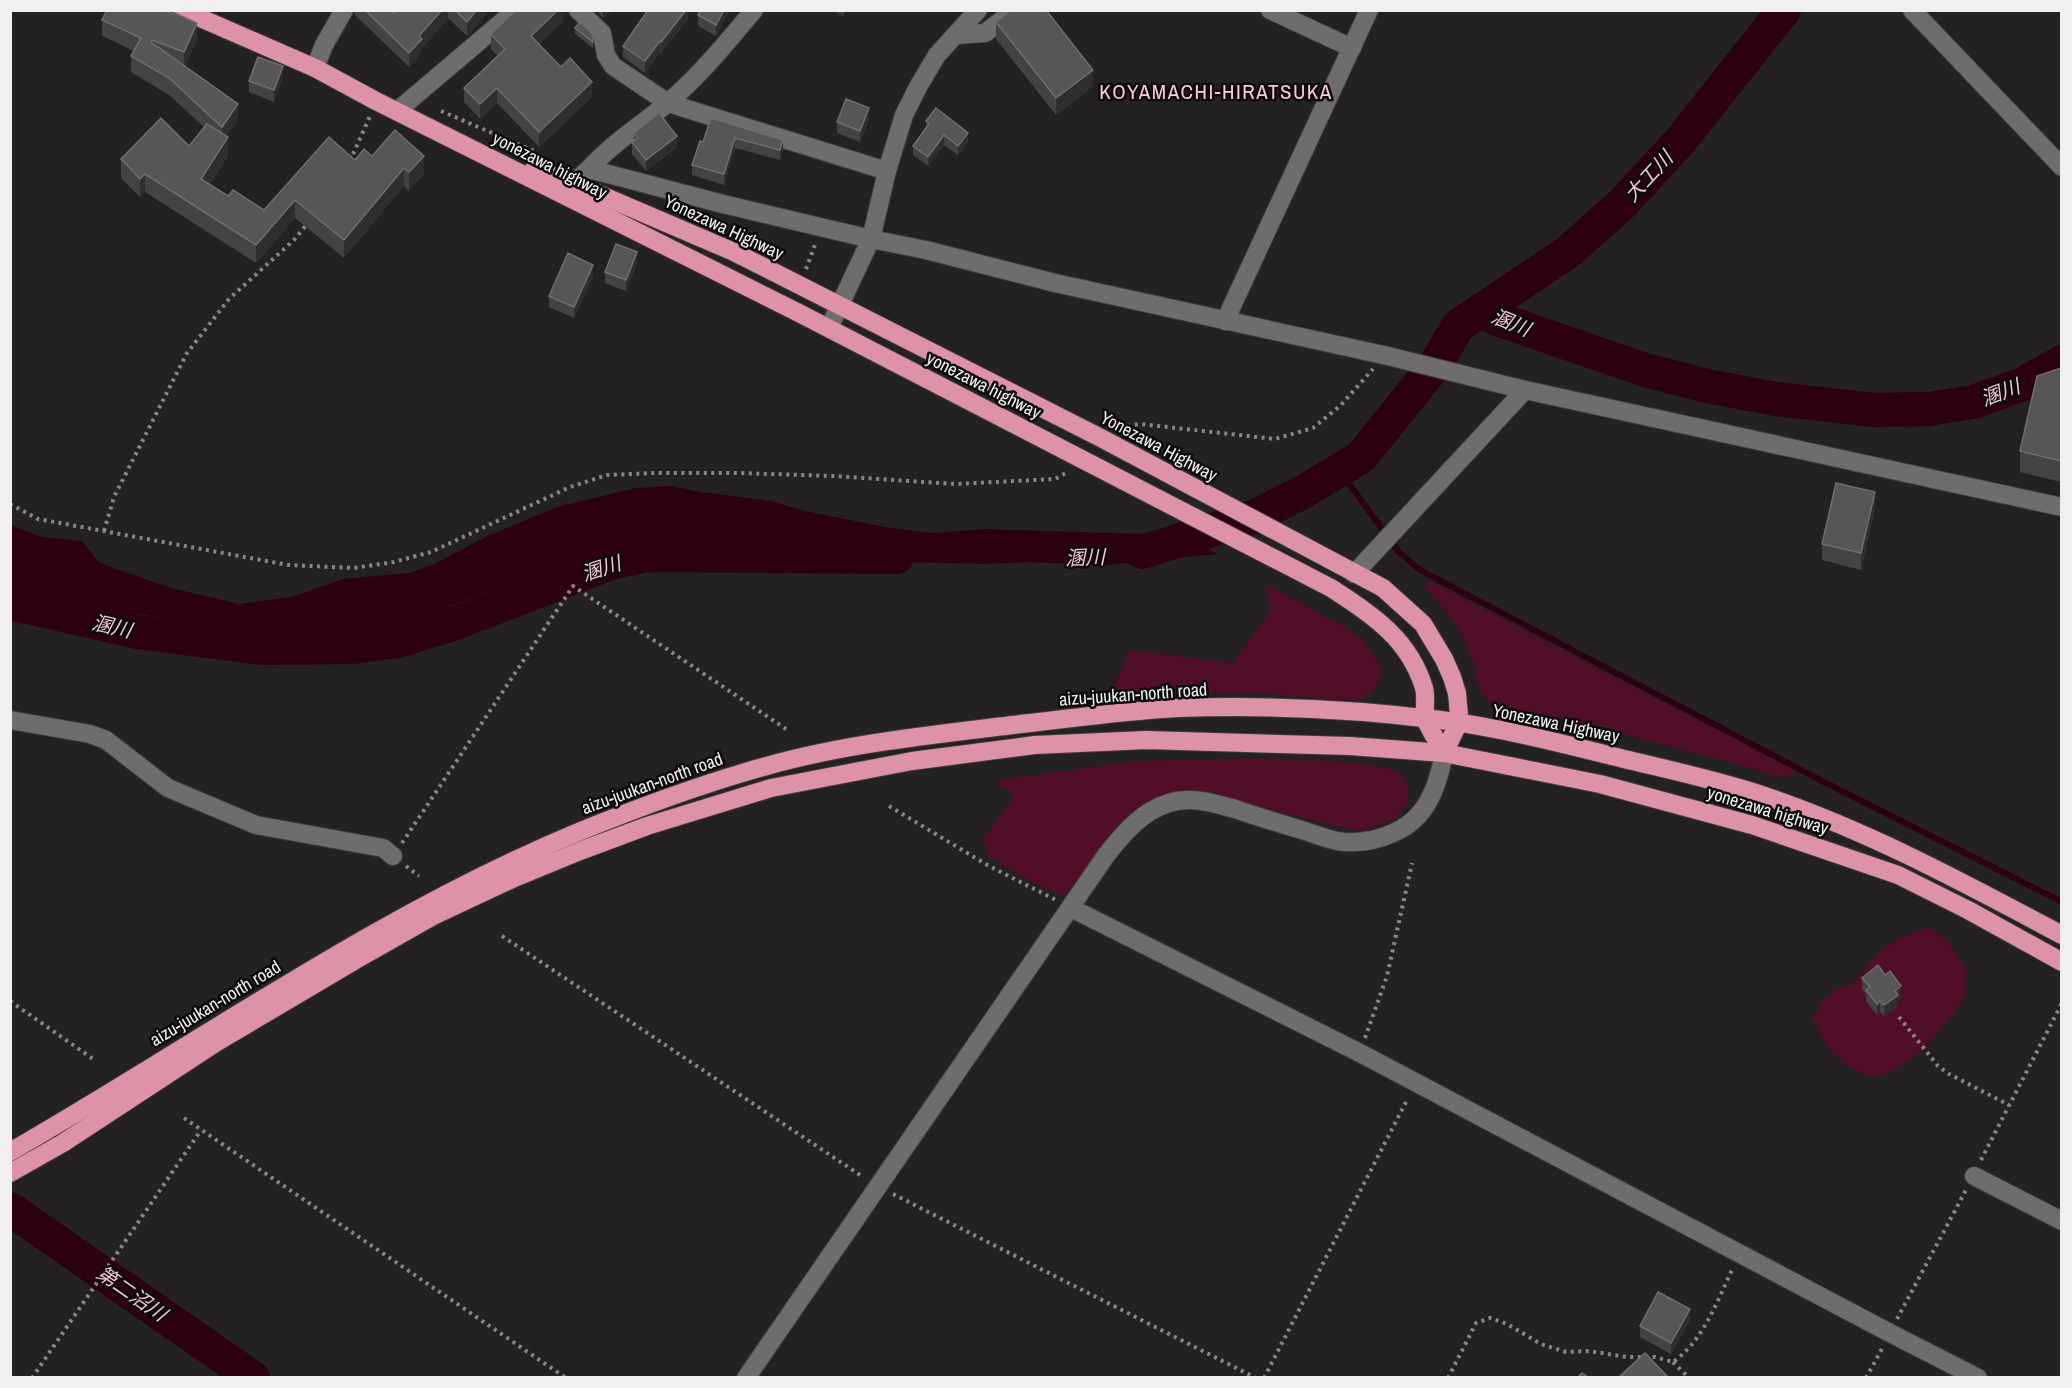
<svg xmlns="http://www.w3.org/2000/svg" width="2072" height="1388" font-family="'Archivo Narrow','Noto Sans JP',sans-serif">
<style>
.green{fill:#500e28}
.water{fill:#2c0010}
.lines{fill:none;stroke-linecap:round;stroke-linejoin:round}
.stream{stroke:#2c0010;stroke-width:6}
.river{stroke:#2c0010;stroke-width:34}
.minor-casing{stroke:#3f3c3d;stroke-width:20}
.highway-casing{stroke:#3f3c3d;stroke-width:20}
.path{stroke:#888686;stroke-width:4;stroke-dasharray:3 4.5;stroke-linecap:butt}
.minor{stroke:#6f6c6c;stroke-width:18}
.highway{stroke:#de92a7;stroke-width:18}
.wall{fill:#444242}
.shaded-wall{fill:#2f2d2d}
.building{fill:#575555;stroke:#6f6d6d;stroke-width:1.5}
.labels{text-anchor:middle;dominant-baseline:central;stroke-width:5;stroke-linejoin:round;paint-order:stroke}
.street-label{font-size:18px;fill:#f1eff0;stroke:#0c0b0b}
.water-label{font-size:20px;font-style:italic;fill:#f4c7d2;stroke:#0c0b0b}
.quarter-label{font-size:21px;letter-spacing:1.5px;fill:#fbc8d5;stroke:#0c0b0b}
</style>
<rect width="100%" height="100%" fill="#232121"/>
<g class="green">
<path d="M1431,582L1792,769L1795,773C1781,783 1760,771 1745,766C1685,751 1624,734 1564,720C1546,715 1527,715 1510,711C1499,709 1489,703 1483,695C1475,684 1476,668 1471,656C1462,630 1445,608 1425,589L1426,583Z"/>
<path d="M1266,584L1343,626L1363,640L1381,667L1379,683L1372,692L1355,701L1255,693L1144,694L1109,697L1130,650L1233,663L1270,611Z"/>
<path d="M1265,758C1292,760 1387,759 1403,776C1410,783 1409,793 1408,803L1393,820L1368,829L1358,830L1334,826L1217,796L1150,802L1131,813L1063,896C1046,889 996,865 986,851C984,846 984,842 984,837L1013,798L1011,794L996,782L1005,779L1133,761Z"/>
<path d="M1928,927L1948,941L1967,971L1965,997L1950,1019L1921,1051L1891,1073L1870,1077L1846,1065L1828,1048L1812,1017L1825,998L1841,986H1848L1860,976L1877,955L1897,939Z"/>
</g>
<path class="water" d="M673,486L694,491L771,501L805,511L890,528L931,533L986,529L1145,534L1174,532L1218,554L1107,565L1028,562L984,564L874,561L786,545L654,543L604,548L398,626L357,636L295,638L256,636L211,626L29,596L11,589V525L42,537L82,541L99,563L171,588L240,604L292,597L343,579L409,573L432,565L490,535L557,507L635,488Z"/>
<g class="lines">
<path class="stream" d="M1339,470L1399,552L1420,570L1826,783L2062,902"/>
<g class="river">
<path d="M1481,310L1497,319L1645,370L1707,386L1776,399L1873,410L1928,409L1973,402L2023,384L2062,362"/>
<path d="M1142,552L1253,517L1303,492L1361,457L1436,364L1458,326L1568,252L1623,203L1681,140L1784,10"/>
<path d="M10,603L137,632L264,648L353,647L398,641L456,623L611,563L647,555L897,557"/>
<path d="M10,1209L253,1378"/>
</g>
<g class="minor-casing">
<g id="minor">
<path d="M578,10L602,33L606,55L613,66L668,103L887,171"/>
<path d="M1270,10L1352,48"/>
<path d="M1912,10L2062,167"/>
<path d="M955,35L985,33L1015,10"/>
<path d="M315,68L324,45L344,10"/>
<path d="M397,111L516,10"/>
<path d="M589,169C613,142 645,123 671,100C702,73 728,41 754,10"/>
<path d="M562,193L589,169L723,204L871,239L926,250L1055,283L1388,356L1525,390L2062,507"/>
<path d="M1225,321L1369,10"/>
<path d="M829,328L871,239L887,171L904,115L918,87L937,55L978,10"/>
<path d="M1354,574L1525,390"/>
<path d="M10,720L90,734L106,740L168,788L256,825L383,848L393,856"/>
<path d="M1071,908L1360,1053L1890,1333L1978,1378"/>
<path d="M1974,1176L2062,1221"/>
<path d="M746,1378L1107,854C1124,833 1142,811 1169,803C1192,796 1213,803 1235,809C1258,817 1282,824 1305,831C1317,835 1331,841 1344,842C1361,843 1378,840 1393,833C1427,819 1438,786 1444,753"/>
</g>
</g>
<g class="highway-casing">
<g id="highway">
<path d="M182,10L315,68L376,101L797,312L1331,588C1372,615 1409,638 1424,688C1427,698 1423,710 1426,720C1430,731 1438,742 1444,753"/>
<path d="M534,169L594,192L734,252L1101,438L1383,588L1423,624L1444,659L1452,677L1457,693L1459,715L1458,724L1444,753"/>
<path d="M10,1152C198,1044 375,917 576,833C637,808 699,785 763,767C843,744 930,735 1013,725C1067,719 1122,711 1177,708C1264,705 1354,709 1441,720C1502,728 1564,744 1624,759C1670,770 1717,780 1762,795C1867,830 1964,883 2062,935"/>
<path d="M10,1173L63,1143L217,1042L359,958L435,915L512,879L580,851L647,826L771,788L912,761L1035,745L1146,740L1350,746L1444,753L1600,784L1752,825L1898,875L1968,910L2062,962"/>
</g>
</g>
<g class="path">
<path d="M441,111L534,151"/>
<path d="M350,161L370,116"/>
<path d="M806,269L816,242"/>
<path d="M1120,427L1140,424L1275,439L1313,428L1341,405L1373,369"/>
<path d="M10,504L38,519L60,523L288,565L354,568L394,562L431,552L570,487L607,475L655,473H739L833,476L956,484L1055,479L1068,472"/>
<path d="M104,531L114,497L187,353L229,299L295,239L307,224"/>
<path d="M889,806L989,866L1056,900"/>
<path d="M402,843L573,586L789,731"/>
<path d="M406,866L419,876"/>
<path d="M502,936L863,1177"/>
<path d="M10,1001L96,1061"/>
<path d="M1899,1017L1938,1066L1949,1074L2009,1105"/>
<path d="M1365,1038L1387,976L1412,863"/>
<path d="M184,1118L566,1378"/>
<path d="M1981,1160L2062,1003"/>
<path d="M893,1194L1256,1378"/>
<path d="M1897,1319L1966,1190"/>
<path d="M1673,1362L1689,1378"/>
<path d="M32,1378L201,1130"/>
<path d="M1264,1378L1408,1098"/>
<path d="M1448,1378L1476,1323L1490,1318L1507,1324L1541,1344L1566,1352L1589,1351L1627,1357H1655L1673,1362C1704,1340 1717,1301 1733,1268"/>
<path d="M1866,1378L1883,1347"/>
</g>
<use href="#minor" class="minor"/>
<use href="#highway" class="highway"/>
</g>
<g class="wall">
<path d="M355,10H391L394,13L396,10H487V14L467,36L448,18L422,48V52L409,67L355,15Z"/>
<path d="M564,10V20L539,44L561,67L592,97L539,147L497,103L480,119L464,102V88L498,56L491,49V34Z"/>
<path d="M596,10H613L603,18Z"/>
<path d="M688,10V19L661,53L660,52L645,73L623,57V46Z"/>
<path d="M701,10H730L716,36L698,26V15Z"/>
<path d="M832,10H846L843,16Z"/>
<path d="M102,20L197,40L185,66L238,120L226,136L228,156L210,184L228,196L264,210L355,160L372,156L424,174L409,191L404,186L344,258L295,218L256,263L145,192L140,197L121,178V159L189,146L204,127L169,95L131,72V56L134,51L102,36Z"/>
<path d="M996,22L1093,86L1056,115L996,39Z"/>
<path d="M575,28L593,42V48L575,34Z"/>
<path d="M283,78L274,102L249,92V81Z"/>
<path d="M711,118L783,150L780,160L735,148L724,185L692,175V165L703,142Z"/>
<path d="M869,120L860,142L837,133V122Z"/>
<path d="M926,121L968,142L958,155L944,145L928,166L913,155V146L926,127Z"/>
<path d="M634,133L677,147L646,171L632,154V142L634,141Z"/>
<path d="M637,263L626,291L605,283V272Z"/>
<path d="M593,276L574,318L549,307V296Z"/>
<path d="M2061,368V482L2020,472V451Z"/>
<path d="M1875,509L1861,570L1822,560V544Z"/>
<path d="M1862,978L1901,997L1898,1000V1006L1884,1016L1880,1012L1877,1015L1866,1001V994L1862,989Z"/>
<path d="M1690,1320L1671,1354L1640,1337V1326Z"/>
</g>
<g class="shaded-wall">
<path d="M442,10H448V18L422,48V52L409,67V53L419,36Z"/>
<path d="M477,10H487V14L467,36V22Z"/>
<path d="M558,10H564V20L531,51V36Z"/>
<path d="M603,10H613L603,18Z"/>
<path d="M686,10H688V19L661,53V42Z"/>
<path d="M724,10H730L716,36V25Z"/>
<path d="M197,23V40L184,68V52Z"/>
<path d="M660,41V52L645,73V61Z"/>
<path d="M283,66V78L274,102V90Z"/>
<path d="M1093,70V86L1056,115V98Z"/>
<path d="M592,82V97L539,147V132Z"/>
<path d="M497,88V103L480,119V104Z"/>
<path d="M238,104V120L222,143V127Z"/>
<path d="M869,108V120L860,142V131Z"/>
<path d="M968,133V142L958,155V146Z"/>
<path d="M944,135V145L928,166V157Z"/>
<path d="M677,136V147L646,171V160Z"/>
<path d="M228,137V156L201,197V179Z"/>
<path d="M735,138V148L724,185V174Z"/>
<path d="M783,140V150L780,160V150Z"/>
<path d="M424,156V174L409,191V172Z"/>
<path d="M404,168V186L344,258V240Z"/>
<path d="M145,174V192L140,197V179Z"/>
<path d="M295,200V218L256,263V245Z"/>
<path d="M637,252V263L626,291V280Z"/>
<path d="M593,265V276L574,318V307Z"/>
<path d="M1875,492V509L1861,570V553Z"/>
<path d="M1901,986V997L1898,1000V1006L1884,1016V1005L1895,991Z"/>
<path d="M1880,1001V1012L1877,1015V1004Z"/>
<path d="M1690,1309V1320L1671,1354V1343Z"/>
</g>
<g class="building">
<path d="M107,10H163L172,14L173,12L197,23L184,52L152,40L151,42L238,104L222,127L169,78L131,56L141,38L102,20Z"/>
<path d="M365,10H391L394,13L396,10H442L419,36L422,39L409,53Z"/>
<path d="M455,10H477L467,22Z"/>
<path d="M516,10H558L531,36L561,67L570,58L592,82L539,132L497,88L480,104L464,88L505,49L491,34Z"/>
<path d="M648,10H686L661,42L660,41L645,61L623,46Z"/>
<path d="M701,10H724L716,25L698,15Z"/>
<path d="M1011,10H1046L1093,70L1056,98L996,22Z"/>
<path d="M580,22L592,33L593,42L575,28Z"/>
<path d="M258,57L283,66L274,90L249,81Z"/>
<path d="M846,99L869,108L860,131L837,122Z"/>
<path d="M936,108L968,133L958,146L944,135L928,157L913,146L929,124L926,121Z"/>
<path d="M659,113L677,136L646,160L632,142L638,138L634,133Z"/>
<path d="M161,118L189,146L207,124L228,137L201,179L228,196L233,190L264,210L329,137L355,160L364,149L372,156L395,130L424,156L409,172L404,168L344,240L295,200L256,245L145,174L140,179L121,159Z"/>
<path d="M711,118L783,140L780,150L735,138L724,174L692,165L700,141L703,142Z"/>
<path d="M616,244L637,252L626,280L605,272Z"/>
<path d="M568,253L593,265L574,307L549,296Z"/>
<path d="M2061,368V461L2020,451L2037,376Z"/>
<path d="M1836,483L1875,492L1861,553L1822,544Z"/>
<path d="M1878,965L1885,975L1890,971L1901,986L1895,991L1898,995L1884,1005L1880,1001L1877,1004L1866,990L1870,987L1862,978Z"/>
<path d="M1658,1292L1690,1309L1671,1343L1640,1326Z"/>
<path d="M1645,1353L1668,1377H1619Z"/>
<path d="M1582,1373L1588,1377H1578Z"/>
</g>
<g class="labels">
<g class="street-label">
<text transform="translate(550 165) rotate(27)">yonezawa highway</text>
<text transform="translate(724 227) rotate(25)">Yonezawa Highway</text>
<text transform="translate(984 385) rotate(27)">yonezawa highway</text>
<text transform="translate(1159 446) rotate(28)">Yonezawa Highway</text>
<text transform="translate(1133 694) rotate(-4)">aizu-juukan-north road</text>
<text transform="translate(1556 723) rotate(12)">Yonezawa Highway</text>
<text transform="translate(652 783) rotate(-20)">aizu-juukan-north road</text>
<text transform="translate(1768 810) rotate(17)">yonezawa highway</text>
<text transform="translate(215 1003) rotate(-31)">aizu-juukan-north road</text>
</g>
<g class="water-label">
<text transform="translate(1648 176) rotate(-47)">大工川</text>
<text transform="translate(1511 322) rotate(22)">溷川</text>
<text transform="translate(2000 392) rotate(-21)">溷川</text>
<text transform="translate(1085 557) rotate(-2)">溷川</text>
<text transform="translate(601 568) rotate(-18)">溷川</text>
<text transform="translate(112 626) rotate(13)">溷川</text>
<text transform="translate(132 1293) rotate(35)">第二沼川</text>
</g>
<g class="quarter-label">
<text x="1216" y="91">KOYAMACHI-HIRATSUKA</text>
</g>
</g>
<rect width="2072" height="1388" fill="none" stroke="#f1eff0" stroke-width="24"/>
</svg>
